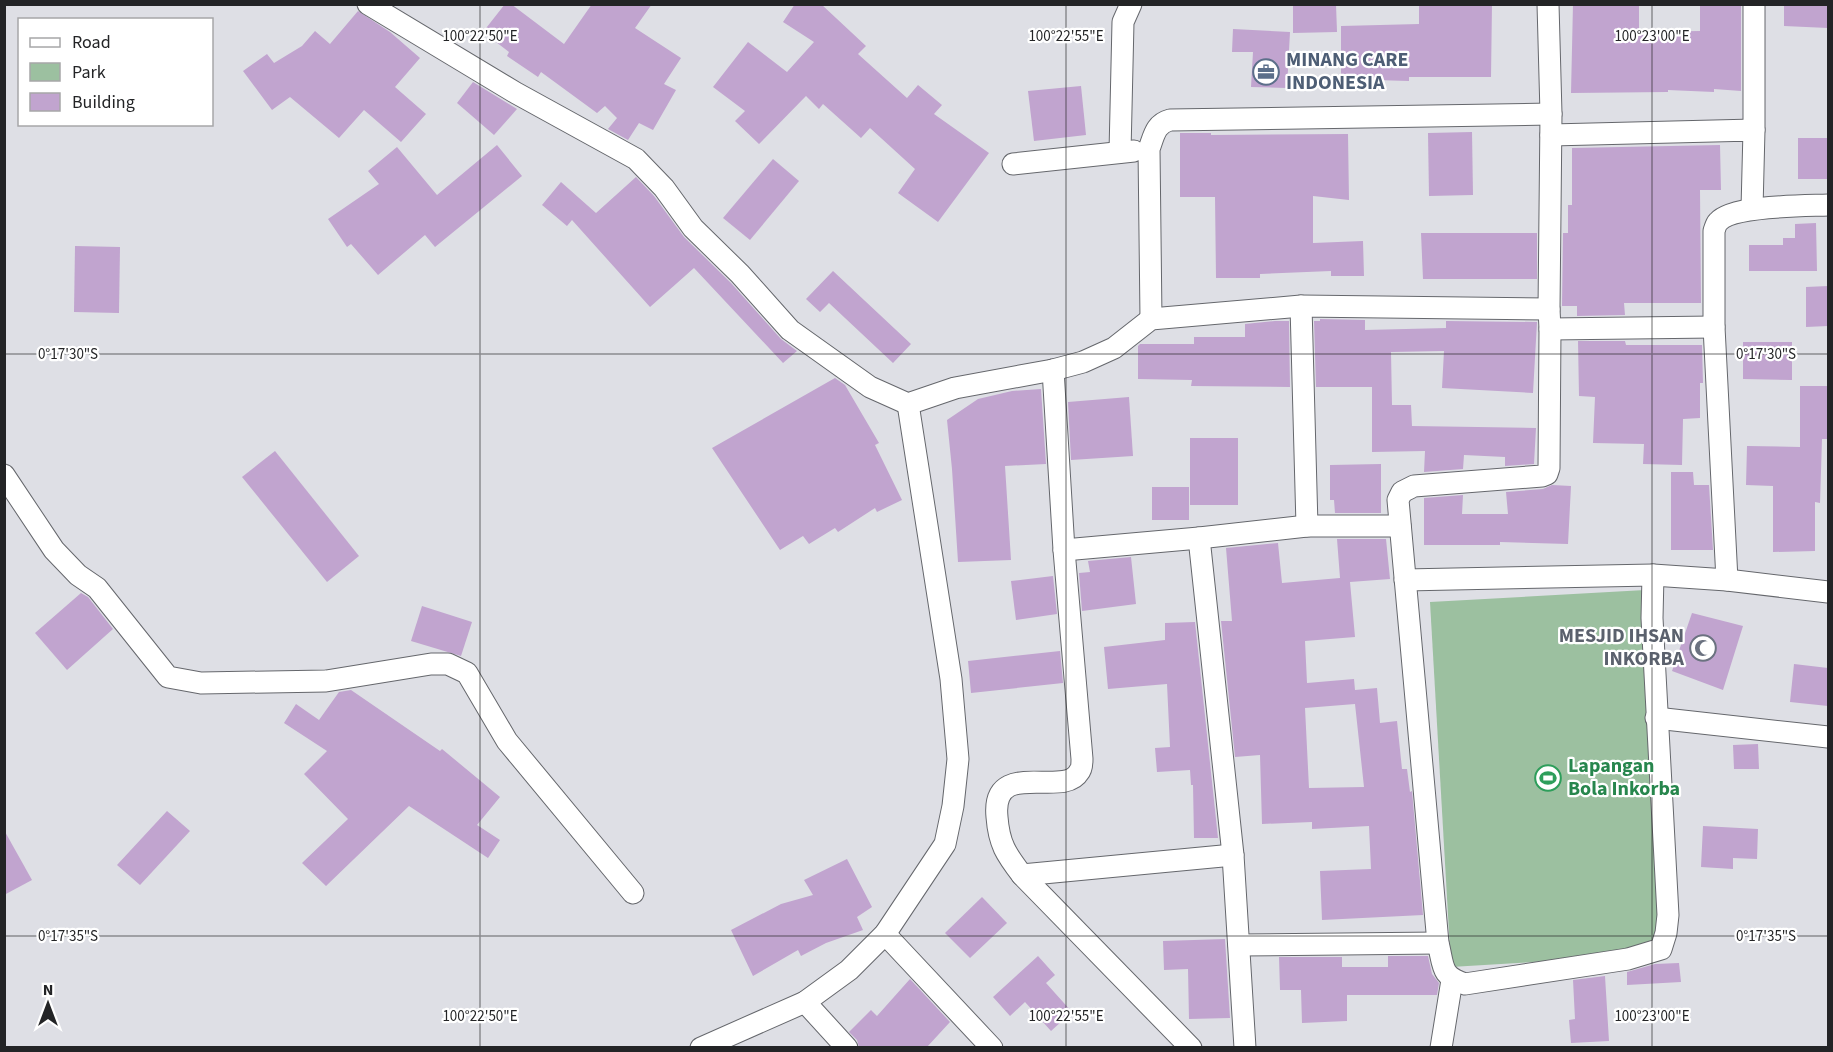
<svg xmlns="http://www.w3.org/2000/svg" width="1833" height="1052" font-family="'Source Sans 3',sans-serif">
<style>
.green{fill:#9cc0a0}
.building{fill:#c1a4cf;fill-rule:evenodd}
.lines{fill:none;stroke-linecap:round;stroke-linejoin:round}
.street-casing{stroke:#65676c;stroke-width:23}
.street{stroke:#fff;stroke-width:21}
.ticks{fill:none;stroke:#232426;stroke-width:1.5;stroke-opacity:0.45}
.labels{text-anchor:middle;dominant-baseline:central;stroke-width:4.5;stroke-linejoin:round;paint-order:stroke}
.service-label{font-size:20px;font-weight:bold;fill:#4e5e75;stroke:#fff;text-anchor:start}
.worship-label{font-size:20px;font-weight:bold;fill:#5b616d;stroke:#fff;text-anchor:end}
.leisure-label{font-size:20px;font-weight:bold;fill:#27864d;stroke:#fff;text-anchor:start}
.ticks-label{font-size:15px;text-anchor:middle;fill:#232426;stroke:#fff;stroke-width:4.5;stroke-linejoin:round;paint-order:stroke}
</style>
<rect width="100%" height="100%" fill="#dedfe5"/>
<path class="green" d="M1645,590L1667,954L1451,967L1430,602Z"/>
<g class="building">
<path d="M505,4H511L564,44L592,4H652L635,28L681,58L664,84L676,90L653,130L639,123L628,140L608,129L617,118L605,106L597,113L541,72L538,77L507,56L509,52L483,32Z"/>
<path d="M795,4H821L866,46L858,54L907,98L918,85L942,105L934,114L989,153L938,222L898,193L915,169L870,128L861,138L823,104L819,109L806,96L759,144L735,121L745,111L713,87L748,42L787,72L814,42L783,22Z"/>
<path d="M1293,4H1336L1337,32L1293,33Z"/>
<path d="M1419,4H1492L1491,77H1409V81L1341,79V26L1419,24Z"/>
<path d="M1573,4H1639V32L1700,31V4H1741V91L1714,89V92L1668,90V92L1571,93Z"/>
<path d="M1784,4H1828V28L1784,26Z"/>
<path d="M358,11L390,32L420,58L395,87L426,114L401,142L364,110L339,138L290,97L272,110L243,71L267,54L274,63L302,46L315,31L330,44Z"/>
<path d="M1233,29L1290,32L1287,88L1251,87L1253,52H1232Z"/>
<path d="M473,82L517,109L494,135L457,103Z"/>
<path d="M1081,86L1086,135L1034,141L1028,91Z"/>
<path d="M1472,132L1473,195L1429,196L1428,133Z"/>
<path d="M1180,133H1211V135L1348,134L1349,200L1313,196V243L1363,241L1364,276H1331V271L1260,274V278H1216L1215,197H1180Z"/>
<rect x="1798" y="138" width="30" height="41"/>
<path d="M497,145L522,176L435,247L425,235L378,275L351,244L347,247L328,219L379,184L368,171L397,147L437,195Z"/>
<path d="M1720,145L1721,190H1700L1701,303H1624L1625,315L1577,316V306H1562L1563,233H1568V205H1572V148Z"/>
<path d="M773,159L799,181L750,240L723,218Z"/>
<path d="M636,177L654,196L684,237L731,283L781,339L797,351L783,363L694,268L650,307L572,220L567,226L542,205L561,182L596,213Z"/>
<path d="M1816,223L1817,271H1749V245H1783V238H1795V224Z"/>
<path d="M1421,233H1537V279H1423Z"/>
<path d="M75,246L120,247L119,313L74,312Z"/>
<path d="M833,271L911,344L893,363L829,303L820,312L806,299Z"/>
<path d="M1828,286V326L1806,327V287Z"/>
<path d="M1320,319L1365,320V330L1446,328V321L1537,322L1533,393L1442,388L1444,351L1391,352L1392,405H1411L1412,426L1536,428L1534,464L1505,466V457L1464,455L1463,469L1424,472L1425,451L1372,452V387H1316L1314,321H1320Z"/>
<path d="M1275,321H1289L1290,387L1191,386L1192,380L1138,379V346L1140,344H1194V337H1245V324Z"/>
<path d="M1578,341H1625L1626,345H1702L1703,383H1700V418L1683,419L1682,465L1643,464L1644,444L1593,443L1595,397L1579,396Z"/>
<path d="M1743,342H1792V380L1743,379Z"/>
<path d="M835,378L845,385L879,443L875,445L902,500L877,512L875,508L838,532L835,528L809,544L803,536L780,550L712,448Z"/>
<path d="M1800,386H1828V439H1822L1820,503L1815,502V551L1773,552V486L1746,485L1747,446L1800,447Z"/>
<path d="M1041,389L1046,464L1005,466L1011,560L958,562L952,469L947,420L978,399L1012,391Z"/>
<path d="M1129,397L1133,456L1071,460L1068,402Z"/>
<rect x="1190" y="438" width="48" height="67"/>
<path d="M275,451L359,556L327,582L242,477Z"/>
<path d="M1381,464V513H1335L1334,500H1330V465Z"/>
<path d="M1671,472H1693L1694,485H1709L1713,550H1671Z"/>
<path d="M1552,485L1571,486L1568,544L1500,542V545H1424V498L1463,495L1462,514H1508L1506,492L1543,489Z"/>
<rect x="1152" y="487" width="37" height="33"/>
<path d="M1337,539H1386L1390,579L1350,582L1355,637L1305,641L1307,683L1354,679L1355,690L1377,688L1380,723L1397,721L1402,769H1407L1410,792L1412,791L1423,915L1322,920L1320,871L1371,869L1369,826L1312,829V822L1262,824L1260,755L1235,757L1221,621H1232L1226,548L1278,543L1282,583L1340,578ZM1355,704L1364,787L1309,788L1305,708Z"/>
<path d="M1131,557L1136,604L1082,611L1079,573L1090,572L1088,561Z"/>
<path d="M1053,576L1057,614L1016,620L1011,581Z"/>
<path d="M81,593L88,597L113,629L67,670L35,633Z"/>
<path d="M422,606L472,622L461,656L411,641Z"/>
<path d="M1692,613L1743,626L1723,690L1672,671Z"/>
<path d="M1195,622L1218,838H1194L1193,785H1191L1190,770L1157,772L1155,748L1170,747L1167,684L1108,689L1104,647L1165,640V623Z"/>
<path d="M1060,651L1063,683L971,693L968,661Z"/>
<path d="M1794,664L1828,668V706L1790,702Z"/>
<path d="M351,690L440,751L442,749L500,797L477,825L500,840L488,858L409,806L326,886L302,863L348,819L304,774L327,751L284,723L296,704L319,720L339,692Z"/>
<path d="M1758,744L1759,769H1734L1733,745Z"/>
<path d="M167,811L190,831L140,885L117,865Z"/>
<path d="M1703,826L1758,829L1757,859L1733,858V869L1701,867Z"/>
<path d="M4,830L32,880L4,895Z"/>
<path d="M847,859L872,907L857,917L863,930L826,943L801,956L798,950L753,976L731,930L781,904L813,895L804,880Z"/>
<path d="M982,897L1007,923L970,958L945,933Z"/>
<path d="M1225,939L1230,1018L1189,1019L1188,969L1164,970L1163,941Z"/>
<path d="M1038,956L1055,975L1046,983L1072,1012L1051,1031L1025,1002L1010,1016L993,997Z"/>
<path d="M1388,956H1428L1432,974L1439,983L1437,995H1347V1021L1302,1023L1301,990H1280L1279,957H1342V967H1388Z"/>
<path d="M1679,963L1681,982L1627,985V972L1655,964Z"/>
<path d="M1605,976L1609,1041L1571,1043L1569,1020L1575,1019L1573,980Z"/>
<path d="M910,979L950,1022L927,1047H859L857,1040L849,1032L871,1010L877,1016Z"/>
</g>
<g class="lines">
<g class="street-casing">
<g id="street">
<path d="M368,4L516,93L636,159L664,188L693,228L740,274L790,330L870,387L908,404L955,388L1053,370L1083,362L1114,348L1151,319L1301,306L1549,309"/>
<path d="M1548,4L1551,114L1549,309L1550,329L1549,468L1547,474L1542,476L1414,486L1402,492L1398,500L1438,943C1444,966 1440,976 1465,984L1628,959L1661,949L1666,933L1668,915L1652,618L1653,575"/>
<path d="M1754,4V130"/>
<path d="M1551,135L1754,130L1752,209"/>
<path d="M1120,152L1123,22L1131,4"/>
<path d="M1013,164L1134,151"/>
<path d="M1301,306L1307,526"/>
<path d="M1151,319L1149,149C1154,136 1155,124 1170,120L1551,114"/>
<path d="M1550,329L1714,327"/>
<path d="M1053,370L1064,550L1082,759C1082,763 1082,769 1079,772C1064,799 991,757 997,817C999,844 1006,854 1022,875L1191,1048"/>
<path d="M4,475L54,550L78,575L97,588L168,677L201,683L326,681L431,664H448L467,673L507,741L633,893"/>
<path d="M1199,538L1233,855L1245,1048"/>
<path d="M1064,550L1199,538L1307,526H1400"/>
<path d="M1405,580L1653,575L1727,580L1828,592"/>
<path d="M1727,580L1714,327V231C1715,228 1716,224 1718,222C1732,205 1806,206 1828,205"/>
<path d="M1656,718L1828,737"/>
<path d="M1022,875L1233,855"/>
<path d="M885,934L992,1048"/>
<path d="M1239,945L1438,943"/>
<path d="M805,1002L847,1048"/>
<path d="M701,1048L805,1002L849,970L885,934L945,844L953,806L958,759L951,679L908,404"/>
<path d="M1441,1048L1452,980"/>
</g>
</g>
<use href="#street" class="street"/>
</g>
<path class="ticks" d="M480,4V1048M1066,4V1048M1652,4V1048M4,354H1828M4,936H1828"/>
<defs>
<g id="office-ring" transform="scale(1.35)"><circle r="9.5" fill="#fff" stroke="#5c6f8a" stroke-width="1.5"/><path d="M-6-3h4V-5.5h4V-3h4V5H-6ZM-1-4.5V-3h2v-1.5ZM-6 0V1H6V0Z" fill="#5c6f8a"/></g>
<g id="mosque-ring" transform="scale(1.35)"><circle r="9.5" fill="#fff" stroke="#6b7280" stroke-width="1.5"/><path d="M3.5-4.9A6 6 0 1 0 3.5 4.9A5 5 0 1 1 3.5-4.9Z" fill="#6b7280"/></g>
<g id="stadium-ring" transform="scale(1.35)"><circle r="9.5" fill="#fff" stroke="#2e9e5b" stroke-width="1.5"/><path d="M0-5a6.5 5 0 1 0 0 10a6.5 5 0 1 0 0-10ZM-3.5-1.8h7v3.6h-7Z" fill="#2e9e5b"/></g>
</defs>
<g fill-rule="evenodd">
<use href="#office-ring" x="1266" y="72"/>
<use href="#mosque-ring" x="1703" y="648"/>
<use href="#stadium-ring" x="1548" y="778"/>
</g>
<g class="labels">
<g class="service-label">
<text x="1286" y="60">MINANG CARE<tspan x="1286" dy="23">INDONESIA</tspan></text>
</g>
<g class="worship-label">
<text x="1684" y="636">MESJID IHSAN<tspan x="1684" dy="23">INKORBA</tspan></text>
</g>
<g class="leisure-label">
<text x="1568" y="766">Lapangan<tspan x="1568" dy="23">Bola Inkorba</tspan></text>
</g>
</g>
<g class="ticks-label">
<text x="480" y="41">100°22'50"E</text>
<text x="1066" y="41">100°22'55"E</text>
<text x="1652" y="41">100°23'00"E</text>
<text x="68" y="359">0°17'30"S</text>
<text x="1766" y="359">0°17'30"S</text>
<text x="68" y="941">0°17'35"S</text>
<text x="1766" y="941">0°17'35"S</text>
<text x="480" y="1021">100°22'50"E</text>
<text x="1066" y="1021">100°22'55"E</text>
<text x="1652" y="1021">100°23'00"E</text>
</g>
<rect width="1833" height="1052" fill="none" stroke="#232426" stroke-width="12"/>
<rect x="18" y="18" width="195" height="108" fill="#ffffff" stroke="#a7a7a8" stroke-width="1.5"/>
<rect x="30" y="38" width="30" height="9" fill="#ffffff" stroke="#a7a7a8" stroke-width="1.5"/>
<text x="72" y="48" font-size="18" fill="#232426">Road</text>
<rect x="30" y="63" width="30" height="18" fill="#9cc0a0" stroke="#a7a7a8" stroke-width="1.5"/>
<text x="72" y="78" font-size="18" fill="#232426">Park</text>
<rect x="30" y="93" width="30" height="18" fill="#c1a4cf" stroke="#a7a7a8" stroke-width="1.5"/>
<text x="72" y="108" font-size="18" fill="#232426">Building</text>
<g transform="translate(48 1004)" stroke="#ffffff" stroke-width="4.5" paint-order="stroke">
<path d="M0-4.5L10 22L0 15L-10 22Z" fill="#232426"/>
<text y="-9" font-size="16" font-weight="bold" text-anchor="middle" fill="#232426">N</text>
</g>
</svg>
